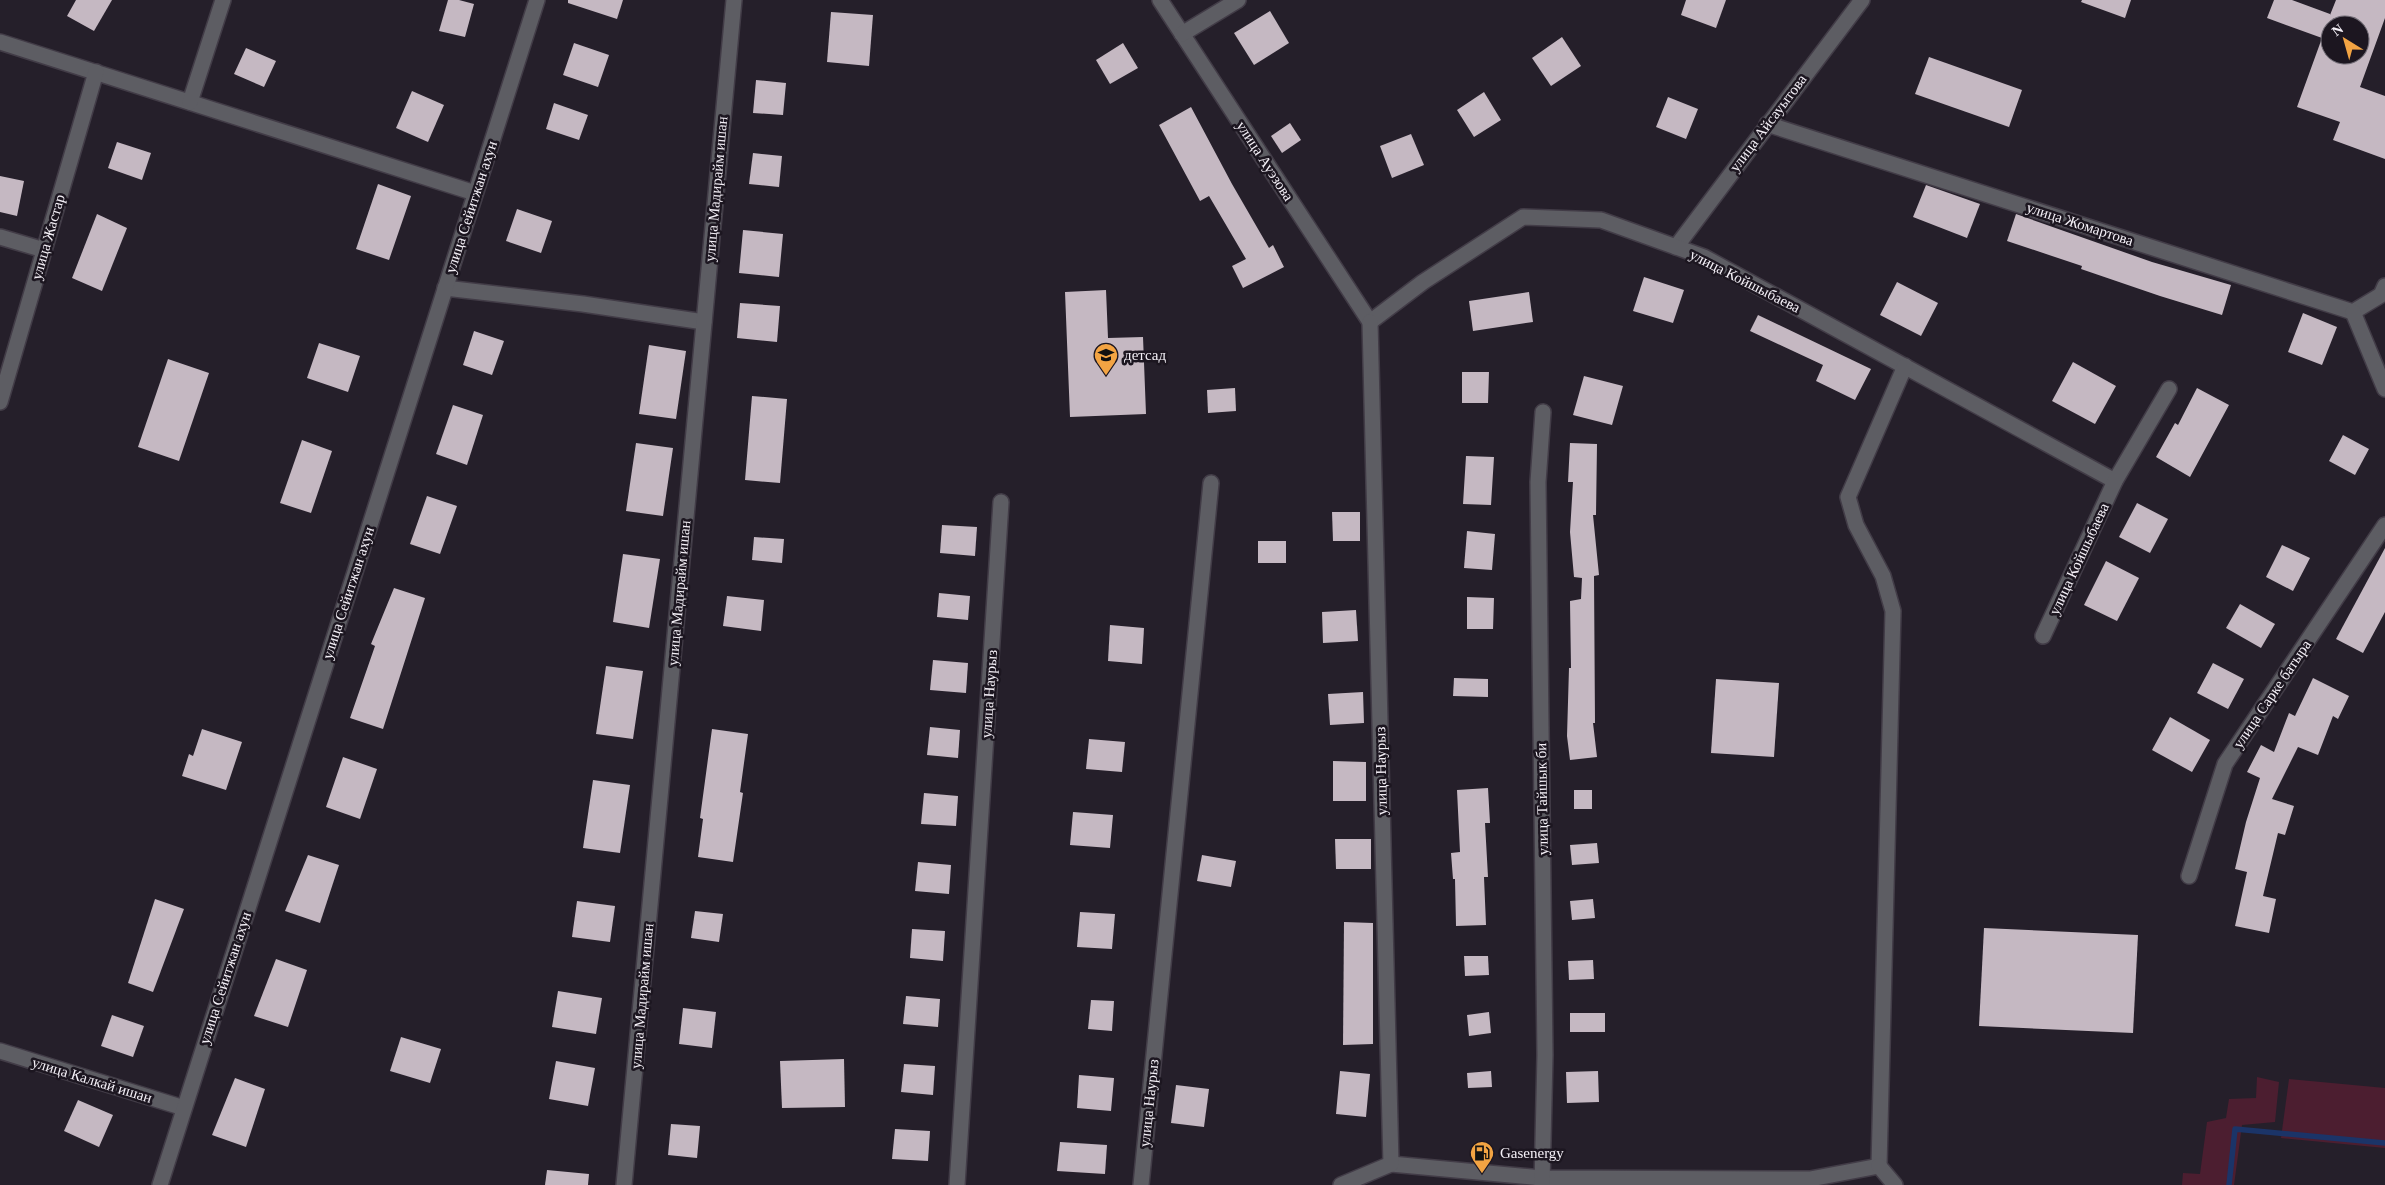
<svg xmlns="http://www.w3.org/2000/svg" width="2385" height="1185" font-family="'Times New Roman',serif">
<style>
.green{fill:#4c1e30}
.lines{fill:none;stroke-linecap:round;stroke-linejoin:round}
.stream{stroke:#1b3468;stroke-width:5.5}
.building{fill:#c5b8c2;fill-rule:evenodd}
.street-casing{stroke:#423c47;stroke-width:18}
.street{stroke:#5d5d63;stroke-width:15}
.labels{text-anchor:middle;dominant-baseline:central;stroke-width:5;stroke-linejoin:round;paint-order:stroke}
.street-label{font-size:15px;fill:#f4f0f7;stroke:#1c1620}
.poi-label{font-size:15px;fill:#f4f0f7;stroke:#1c1620;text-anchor:start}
</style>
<rect width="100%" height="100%" fill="#251f2a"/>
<g class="green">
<path d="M2257,1077L2279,1082L2275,1122L2242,1125L2234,1185H2182L2183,1173L2200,1174L2207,1122L2226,1118L2229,1099L2256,1098Z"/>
<path d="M2289,1079L2385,1088V1148L2281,1138Z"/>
</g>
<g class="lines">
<path class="stream" d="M2229,1185L2235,1129L2385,1143"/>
</g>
<g class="building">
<path d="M76,0H112L94,31L67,16Z"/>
<path d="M448,0H459L474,4L465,37L439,31Z"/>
<path d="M568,0H623L617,19L568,3Z"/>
<path d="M1686,0H1726L1716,28L1681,15Z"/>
<path d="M2082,0H2131L2125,18L2081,2Z"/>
<path d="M2274,0H2292L2330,14V15L2336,0H2385V18L2360,87L2385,96V159L2333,140L2340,122L2297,107L2322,38L2267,18ZM2330,25H2360V55H2330Z"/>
<path d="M1270,11L1289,43L1254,65L1234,33Z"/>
<path d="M831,12L873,15L869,66L827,62Z"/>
<path d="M1562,37L1581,66L1551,86L1532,58Z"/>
<path d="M574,43L609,55L598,87L563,75Z"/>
<path d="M1123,43L1138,68L1110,84L1096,60Z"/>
<path d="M246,48L276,61L264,87L234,74Z"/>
<path d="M1929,57L2022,90L2009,127L1915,94Z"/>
<path d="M756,80L786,83L783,115L753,113Z"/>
<path d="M412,91L444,105L428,142L396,128Z"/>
<path d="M1484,92L1501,120L1474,137L1457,110Z"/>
<path d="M1668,97L1698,109L1686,139L1656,127Z"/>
<path d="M554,103L588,115L579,140L546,129Z"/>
<path d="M1191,107L1232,184L1269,248L1273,245L1284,267L1243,288L1232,266L1246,259L1209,196L1200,201L1159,125Z"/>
<path d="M1290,123L1301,140L1282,153L1271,136Z"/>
<path d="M1411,134L1424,165L1392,178L1380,146Z"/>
<path d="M117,142L151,153L142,180L108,168Z"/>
<path d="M753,153L782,156L779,187L749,184Z"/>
<path d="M0,176L24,181L17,216L0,212Z"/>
<path d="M378,184L411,196L389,260L356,249Z"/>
<path d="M1926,185L1980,204L1967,238L1913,217Z"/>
<path d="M517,209L552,221L541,253L506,241Z"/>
<path d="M97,214L127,228L102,291L72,278Z"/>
<path d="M2016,214L2152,262L2231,285L2222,315L2160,296L2081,269L2082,266L2007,241Z"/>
<path d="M743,230L783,234L779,277L739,273Z"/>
<path d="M1644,277L1684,290L1673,323L1633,311Z"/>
<path d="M1897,282L1938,303L1921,336L1880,315Z"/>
<path d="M1106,290L1108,338L1143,337L1146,414L1070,417L1065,292Z"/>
<path d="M1529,292L1533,322L1473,331L1469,301Z"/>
<path d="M740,303L780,306L777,342L737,338Z"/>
<path d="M2303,313L2337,327L2322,365L2288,352Z"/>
<path d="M1758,315L1871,369L1855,400L1816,381L1823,365L1750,331Z"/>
<path d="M474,331L504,341L492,375L463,365Z"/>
<path d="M319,343L360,356L348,392L307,378Z"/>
<path d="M649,345L686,351L676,419L639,414Z"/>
<path d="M168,359L209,373L179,461L138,447Z"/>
<path d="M2073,362L2116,386L2095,424L2052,401Z"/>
<path d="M1462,372H1489L1488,403H1462Z"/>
<path d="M1584,376L1623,386L1612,425L1573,415Z"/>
<path d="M1235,388L1236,411L1208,413L1207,390Z"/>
<path d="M2197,388L2229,405L2190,477L2156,457L2175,423L2178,425Z"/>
<path d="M752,396L787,399L780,483L745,480Z"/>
<path d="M453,405L483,415L467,465L436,454Z"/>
<path d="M2343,435L2369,449L2355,475L2329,461Z"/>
<path d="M302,440L332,451L311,513L280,503Z"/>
<path d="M636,443L673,448L663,516L626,511Z"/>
<path d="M1570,443L1597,444L1596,515H1593L1599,575L1594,576L1595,723H1593L1597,757L1570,760L1567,736L1569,668H1571L1570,601L1581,599L1582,578L1574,577L1570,532L1573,482H1568Z"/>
<path d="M1466,456L1494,457L1491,505L1463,504Z"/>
<path d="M427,496L457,506L440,554L410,544Z"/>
<path d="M2137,503L2168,519L2150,553L2119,537Z"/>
<path d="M1332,512H1360V541H1333Z"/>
<path d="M942,525L977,527L975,556L940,553Z"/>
<path d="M1467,531L1495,534L1492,570L1464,568Z"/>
<path d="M754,537L784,539L782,563L752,560Z"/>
<rect x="1258" y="541" width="28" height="22"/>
<path d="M2282,545L2310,558L2293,591L2266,577Z"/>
<path d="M2385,548V612L2363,653L2336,639Z"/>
<path d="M623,554L660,559L649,628L613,622Z"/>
<path d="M2106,561L2139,578L2117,621L2084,605Z"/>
<path d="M394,588L425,598L383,729L350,718L375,646L371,644Z"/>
<path d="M939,593L970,596L968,620L937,617Z"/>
<path d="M727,596L764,600L761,631L723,626Z"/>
<path d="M1467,597L1494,598L1493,629H1467Z"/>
<path d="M2240,604L2275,624L2261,648L2226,628Z"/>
<path d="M1356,610L1358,641L1323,643L1322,612Z"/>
<path d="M1110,625L1144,628L1142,664L1108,661Z"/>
<path d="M933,660L968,663L966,693L930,690Z"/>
<path d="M2213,663L2244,679L2228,709L2197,693Z"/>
<path d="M606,666L643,671L633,739L596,734Z"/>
<path d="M1454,678L1488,679V697L1453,696Z"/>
<path d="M2313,678L2349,696L2338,719L2333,716L2318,755L2298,747L2272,799L2294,806L2285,835L2278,833L2263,896L2276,899L2269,933L2235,926L2247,872L2235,869L2246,822L2260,778L2247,772L2261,745L2274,752L2289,713L2295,716Z"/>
<path d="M1716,679L1779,683L1774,757L1711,753Z"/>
<path d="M1363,692L1364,723L1330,725L1328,694Z"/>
<path d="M2170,717L2210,740L2192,772L2152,750Z"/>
<path d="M930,727L960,730L958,758L927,755Z"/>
<path d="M202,729L242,742L226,790L182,776L189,754L193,756Z"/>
<path d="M712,729L748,734L740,792L743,793L733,862L698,857L703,819L700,818Z"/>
<path d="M1089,739L1125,742L1122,772L1086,769Z"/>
<path d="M343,757L377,769L360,819L326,807Z"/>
<path d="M1333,761L1366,762V801H1333Z"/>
<path d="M593,780L630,785L620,853L583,848Z"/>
<path d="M1488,788L1490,823H1485L1488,877H1484L1486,925L1456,926L1455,879H1453L1451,853L1460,852L1457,790Z"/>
<rect x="1574" y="790" width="18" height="19"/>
<path d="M924,793L958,796L956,826L921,824Z"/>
<path d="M1073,812L1113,815L1110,848L1070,845Z"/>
<path d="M1335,839H1371V869H1336Z"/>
<path d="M1597,843L1599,863L1572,865L1570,845Z"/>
<path d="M308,855L339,865L320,923L285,911Z"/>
<path d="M1202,855L1236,861L1231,887L1197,881Z"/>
<path d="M918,862L951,865L949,894L915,891Z"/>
<path d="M155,899L184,909L153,992L128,983Z"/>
<path d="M1593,899L1595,918L1572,920L1570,901Z"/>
<path d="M577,901L615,906L610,942L572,937Z"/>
<path d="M695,911L723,914L719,942L691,938Z"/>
<path d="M1080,912L1115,914L1112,949L1077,947Z"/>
<path d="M1344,922L1373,923V1044L1343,1045Z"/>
<path d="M1984,928L2138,935L2133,1033L1979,1026Z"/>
<path d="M912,929L945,931L943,961L910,958Z"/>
<path d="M1464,956H1488L1489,975L1465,976Z"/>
<path d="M276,959L307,970L288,1027L254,1016Z"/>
<path d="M1593,960L1594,979L1569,980L1568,961Z"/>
<path d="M558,991L602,998L596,1034L552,1027Z"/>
<path d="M906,996L940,999L938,1027L903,1024Z"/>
<path d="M1091,1000L1114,1001L1112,1031L1088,1029Z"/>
<path d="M683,1008L716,1012L712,1048L679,1044Z"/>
<path d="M1489,1012L1491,1033L1469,1036L1467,1015Z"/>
<rect x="1570" y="1013" width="35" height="19"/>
<path d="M112,1015L144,1026L133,1057L101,1046Z"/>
<path d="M401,1037L441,1049L430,1083L390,1071Z"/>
<path d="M844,1059L845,1107L782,1108L780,1061Z"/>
<path d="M556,1061L595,1068L588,1106L549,1099Z"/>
<path d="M904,1064L935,1066L933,1095L901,1092Z"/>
<path d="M1340,1071L1370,1074L1366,1117L1336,1114Z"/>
<path d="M1491,1071L1492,1087L1468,1088L1467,1073Z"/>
<path d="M1598,1071L1599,1102L1567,1103L1566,1072Z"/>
<path d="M1079,1075L1114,1078L1111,1111L1077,1108Z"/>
<path d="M235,1078L265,1089L246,1147L212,1135Z"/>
<path d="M1176,1085L1209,1089L1204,1127L1171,1123Z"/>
<path d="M78,1100L113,1115L99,1147L64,1131Z"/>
<path d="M671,1124L700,1126L697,1158L668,1155Z"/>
<path d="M895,1129L930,1131L928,1161L892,1159Z"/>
<path d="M1060,1142L1107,1145L1105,1174L1057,1171Z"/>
<path d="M547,1170L589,1174L588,1185H545Z"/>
</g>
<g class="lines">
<g class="street-casing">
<g id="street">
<path d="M1160,0L1370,322"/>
<path d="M1182,34L1238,0"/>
<path d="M0,42L475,193"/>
<path d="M190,102L223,0"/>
<path d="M1767,124L2353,312L2381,295L2385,286"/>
<path d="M0,237L44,250"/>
<path d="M1676,247L1862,0"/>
<path d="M445,288L583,304L704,322"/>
<path d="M2353,312L2385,389"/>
<path d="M1370,322L1423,282L1523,217L1601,220L1704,257L2115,481"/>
<path d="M0,402L96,72"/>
<path d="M2043,636L2115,481L2169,389"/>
<path d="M2189,876L2225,764L2385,525"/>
<path d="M0,1051L184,1108"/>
<path d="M1391,1164L1542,1178L1810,1179L1879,1166L1893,611L1883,576L1856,525L1848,497L1905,366"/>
<path d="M1879,1166L1895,1185"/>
<path d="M160,1185L537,0"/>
<path d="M624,1185L734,0"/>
<path d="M957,1185L1001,502"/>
<path d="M1141,1185L1211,483"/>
<path d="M1341,1185L1391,1164L1370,322"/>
<path d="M1542,1185L1545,1055L1538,482L1543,412"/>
</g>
</g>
<use href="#street" class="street"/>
</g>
<defs>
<g id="school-pin" transform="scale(1.25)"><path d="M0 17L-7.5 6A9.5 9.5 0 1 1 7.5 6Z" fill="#f3a443" stroke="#1c1620"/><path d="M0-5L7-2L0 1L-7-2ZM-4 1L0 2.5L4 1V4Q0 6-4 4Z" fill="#111"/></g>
<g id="fuel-pin" transform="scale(1.25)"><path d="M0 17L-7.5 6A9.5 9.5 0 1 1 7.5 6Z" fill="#f3a443" stroke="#1c1620"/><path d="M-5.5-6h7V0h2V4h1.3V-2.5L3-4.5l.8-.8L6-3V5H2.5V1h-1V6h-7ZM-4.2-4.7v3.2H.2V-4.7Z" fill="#111"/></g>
</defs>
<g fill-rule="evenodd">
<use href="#school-pin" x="1106" y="355"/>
<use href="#fuel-pin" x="1482" y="1153"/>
</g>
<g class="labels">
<g class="street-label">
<text transform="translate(1768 123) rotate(-53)">улица Айсауытова</text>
<text transform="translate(1265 161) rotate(57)">улица Ауэзова</text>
<text transform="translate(716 189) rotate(-85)">улица Мадирайм ишан</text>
<text transform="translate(471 207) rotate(-72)">улица Сейитжан ахун</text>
<text transform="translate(2080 224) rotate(18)">улица Жомартова</text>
<text transform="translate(48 237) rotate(-74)">улица Жастар</text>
<text transform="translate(1745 281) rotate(27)">улица Койшыбаева</text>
<text transform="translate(2079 559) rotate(-65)">улица Койшыбаева</text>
<text transform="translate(348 593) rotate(-72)">улица Сейитжан ахун</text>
<text transform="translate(679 593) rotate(-85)">улица Мадирайм ишан</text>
<text transform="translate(989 694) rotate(-86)">улица Наурыз</text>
<text transform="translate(2272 694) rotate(-56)">улица Сарке батыра</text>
<text transform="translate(1381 771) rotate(-91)">улица Наурыз</text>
<text transform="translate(1542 799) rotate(-91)">улица Тайшык би</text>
<text transform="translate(225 978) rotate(-72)">улица Сейитжан ахун</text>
<text transform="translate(642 996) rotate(-85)">улица Мадирайм ишан</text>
<text transform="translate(92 1080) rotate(17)">улица Калкай ишан</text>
<text transform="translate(1149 1103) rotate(-84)">улица Наурыз</text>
</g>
<g class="poi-label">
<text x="1124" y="355">детсад</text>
<text x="1500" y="1153">Gasenergy</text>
</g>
</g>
<g transform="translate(2345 40) rotate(323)"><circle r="24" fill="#1c1620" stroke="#726d76"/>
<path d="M0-4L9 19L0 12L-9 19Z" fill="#f3a443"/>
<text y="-8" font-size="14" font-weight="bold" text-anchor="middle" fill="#f4f0f7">N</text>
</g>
</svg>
